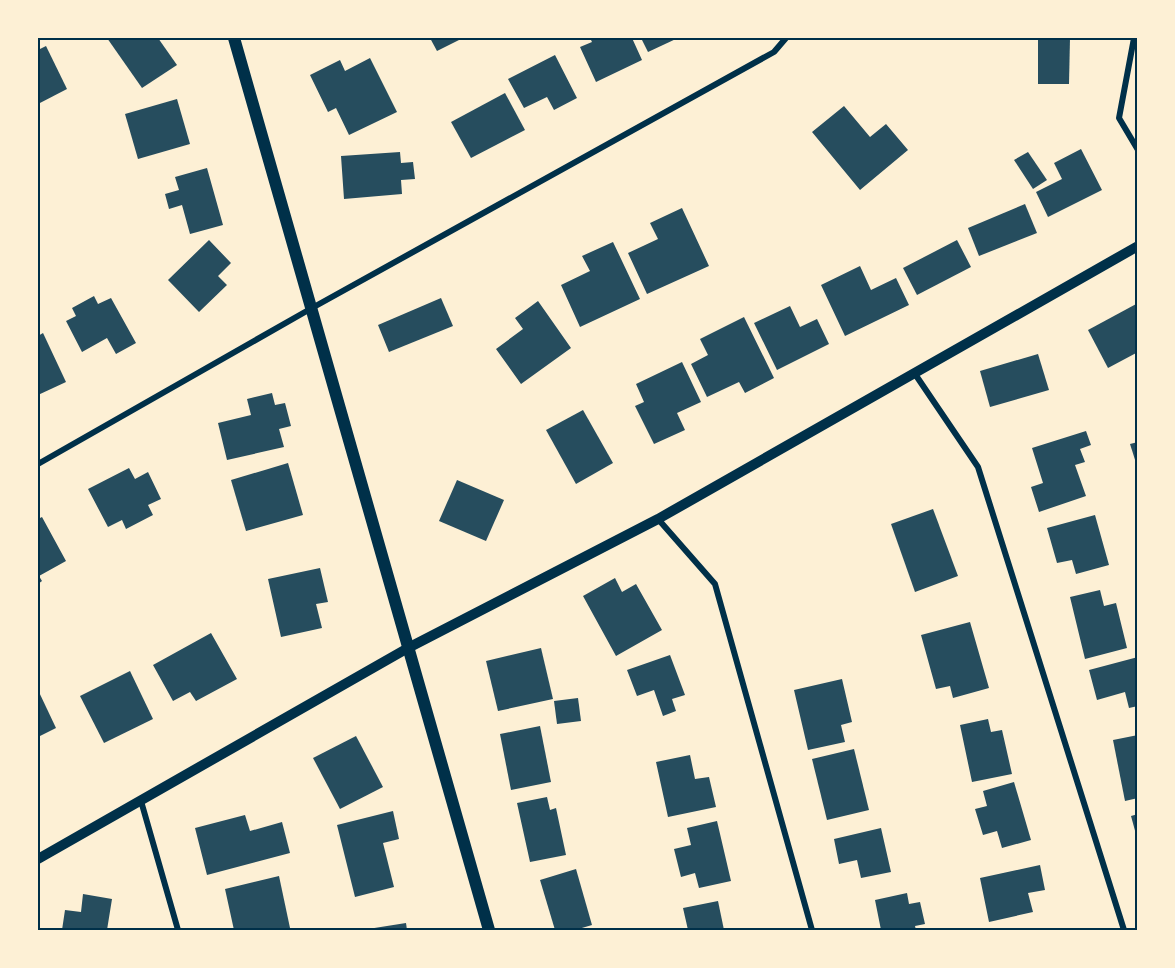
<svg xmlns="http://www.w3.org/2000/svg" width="1175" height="968" font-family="Manrope,sans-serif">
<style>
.building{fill:#264d5e}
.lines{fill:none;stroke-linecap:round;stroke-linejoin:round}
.minor{stroke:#003049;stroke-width:6}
.tertiary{stroke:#003049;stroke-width:10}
.secondary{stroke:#003049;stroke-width:12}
.neatline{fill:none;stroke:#003049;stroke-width:2}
</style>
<rect width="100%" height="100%" fill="#fdf0d5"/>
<g class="building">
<path d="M107,38H158L177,65L142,88Z"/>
<path d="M430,38H463L437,51Z"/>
<path d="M590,38H632L642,60L596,82L580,47L592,42Z"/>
<path d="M641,38H678L648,52Z"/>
<path d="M1038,38H1070L1069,84H1038Z"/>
<path d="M46,46L67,89L38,104V50Z"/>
<path d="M555,55L577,98L554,110L547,97L524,108L508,79Z"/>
<path d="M370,58L397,112L349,135L336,108L328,112L310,75L340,60L345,71Z"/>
<path d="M505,93L525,130L471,158L451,122Z"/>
<path d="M177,99L190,144L138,159L125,114Z"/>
<path d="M844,106L870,137L886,124L908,150L860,190L812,132Z"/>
<path d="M1081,149L1102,190L1048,217L1036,192L1062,179L1054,163Z"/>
<path d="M400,152L401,163L413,162L415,179L401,180L402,194L344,199L341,156Z"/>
<path d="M1028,152L1047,180L1033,189L1014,160Z"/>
<path d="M207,168L223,225L190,234L182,205L169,209L165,194L179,190L175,177Z"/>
<path d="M1025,204L1037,233L979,256L968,228Z"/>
<path d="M682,208L709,266L647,294L628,253L658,239L650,223Z"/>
<path d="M209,240L231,263L218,276L227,285L199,312L168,280Z"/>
<path d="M957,240L971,267L917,295L903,268Z"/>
<path d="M613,242L640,299L580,327L561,285L590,271L582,256Z"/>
<path d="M860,266L871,290L896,278L909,305L845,336L821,285Z"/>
<path d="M94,296L98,304L111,298L136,343L116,354L107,338L82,352L66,321L76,316L72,308Z"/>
<path d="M441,298L453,326L389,352L378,325Z"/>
<path d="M538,301L571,348L521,384L496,349L523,329L515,318Z"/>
<path d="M1138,303V352L1108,368L1088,330Z"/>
<path d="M790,306L800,327L817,319L829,344L777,370L754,323Z"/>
<path d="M744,317L774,378L745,393L739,382L707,397L691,364L708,355L700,339Z"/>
<path d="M43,333L66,382L38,395V336Z"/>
<path d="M1038,354L1049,390L990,407L980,371Z"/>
<path d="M682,362L701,402L677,413L685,430L654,444L635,406L644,402L636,384Z"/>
<path d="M272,393L275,405L285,403L291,426L279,429L284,447L227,460L218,423L251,415L247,399Z"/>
<path d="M583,410L613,463L576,484L546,430Z"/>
<path d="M1086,431L1091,445L1080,449L1085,462L1075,465L1086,496L1039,512L1031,487L1043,483L1032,448Z"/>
<path d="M1138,442V466H1137L1130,444Z"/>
<path d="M288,463L303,515L246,531L231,480Z"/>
<path d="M129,468L135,479L148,472L161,499L148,505L153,515L126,529L122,520L108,527L88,489Z"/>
<path d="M457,480L504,500L486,541L439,521Z"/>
<path d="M933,509L958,576L915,592L891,524Z"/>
<path d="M1095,515L1109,565L1076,574L1072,560L1057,563L1047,528Z"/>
<path d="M42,517L66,561L39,576L42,581L38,584V519Z"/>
<path d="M320,568L328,602L316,604L322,628L281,637L268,579Z"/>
<path d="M615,578L622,592L636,584L662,630L616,656L583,596Z"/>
<path d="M1100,590L1104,606L1116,603L1127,648L1085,659L1070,597Z"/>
<path d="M970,622L989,688L953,698L950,686L936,689L921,635Z"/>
<path d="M211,633L237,679L196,701L190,692L173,701L153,665Z"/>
<path d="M541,648L553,699L498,711L486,661Z"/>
<path d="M670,655L685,695L672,699L676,711L663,716L654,690L637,696L627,670Z"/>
<path d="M1138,657V706L1129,708L1125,692L1097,700L1089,670Z"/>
<path d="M130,671L153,719L104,743L80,696Z"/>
<path d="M842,679L852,722L841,725L845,742L808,750L794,690Z"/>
<path d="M38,690L56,728L38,737Z"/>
<path d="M578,698L581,721L557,724L554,701Z"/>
<path d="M988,719L991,732L1002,730L1012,774L972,782L960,725Z"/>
<path d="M540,726L551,782L511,790L500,734Z"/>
<path d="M1138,735V798L1125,801L1113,740Z"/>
<path d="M356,736L383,787L340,809L313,758Z"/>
<path d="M854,749L869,810L827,820L812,759Z"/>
<path d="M690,755L695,779L709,777L716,807L668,817L656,762Z"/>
<path d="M1014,782L1031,840L1002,848L997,831L983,835L975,809L987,806L983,791Z"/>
<path d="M547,797L550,810L556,808L566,855L530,862L517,803Z"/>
<path d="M393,811L399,839L383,843L394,887L355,897L337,825Z"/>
<path d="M1138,814V838H1137L1131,816Z"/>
<path d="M245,815L250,831L282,822L290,853L207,875L195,828Z"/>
<path d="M717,821L731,881L699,888L695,873L681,877L674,849L691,845L687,828Z"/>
<path d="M881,828L891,872L861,878L857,860L839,864L834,839Z"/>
<path d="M1040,865L1045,890L1028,893L1033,912L989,922L980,878Z"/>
<path d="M576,869L592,925L575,930H555L540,880Z"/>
<path d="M279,876L290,928L279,930H234L225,889Z"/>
<path d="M907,893L909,904L920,902L925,924L915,926L916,930H881L875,900Z"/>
<path d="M83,894L112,899L107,930H62L65,910L81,912Z"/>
<path d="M718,901L724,930H688L683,908Z"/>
<path d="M406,923L407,930H368V929Z"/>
</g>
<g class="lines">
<g class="minor">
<path d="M1134,38L1119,118L1138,150"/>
<path d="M915,374L978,467L1124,930"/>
<path d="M38,464L312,308L774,52L786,38"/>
<path d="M658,519L715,584L812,930"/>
<path d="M141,801L178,930"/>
</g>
<path class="tertiary" d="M38,859L408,648L658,519L1138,246"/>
<path class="secondary" d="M234,38L489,930"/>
</g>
<rect width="1175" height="968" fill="none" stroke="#fdf0d5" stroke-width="78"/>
<rect x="39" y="39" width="1097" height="890" class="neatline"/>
</svg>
